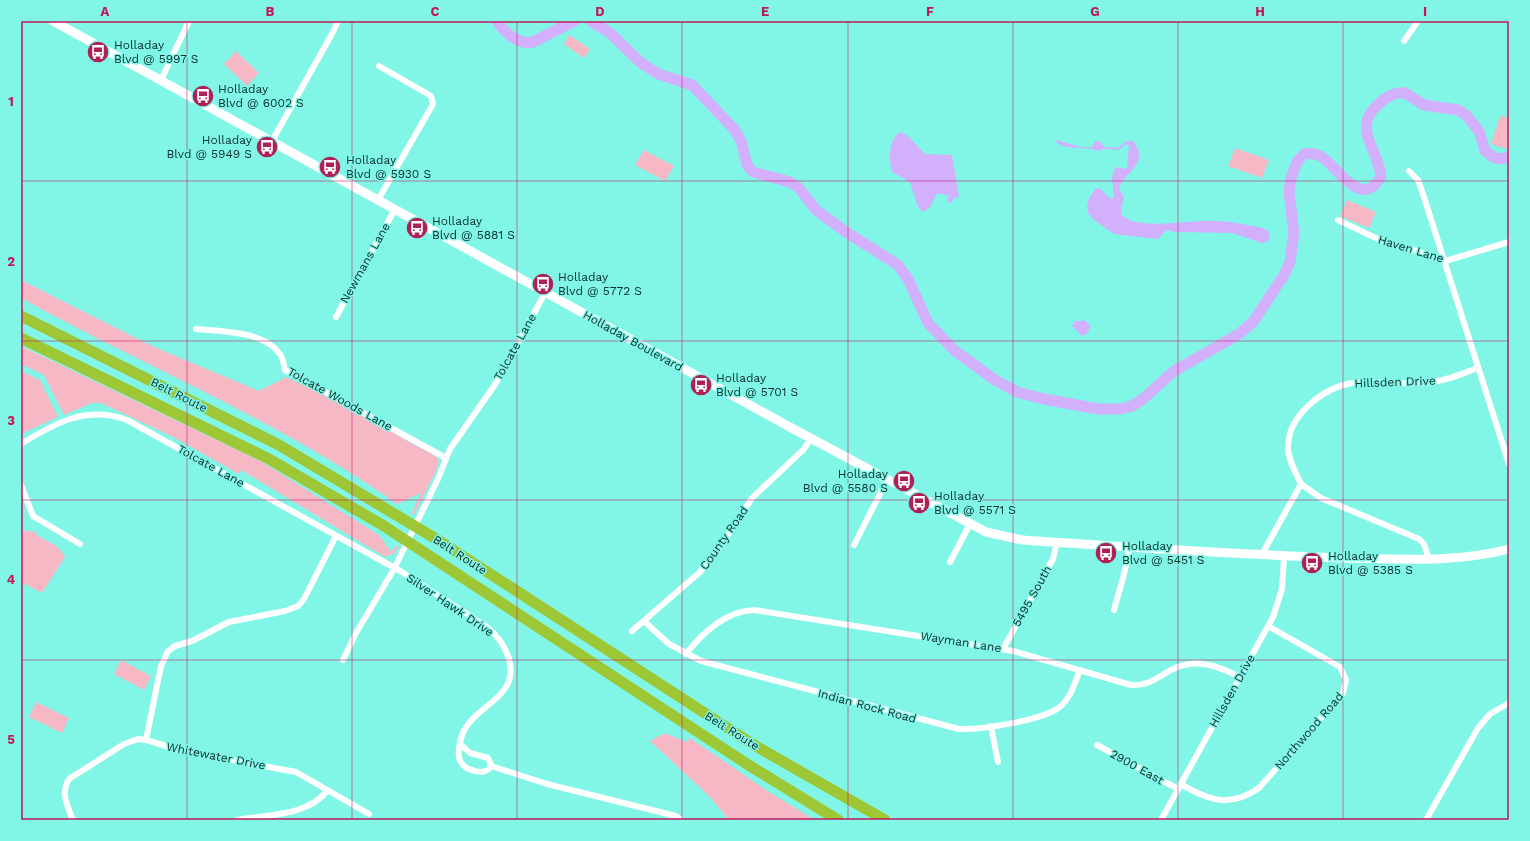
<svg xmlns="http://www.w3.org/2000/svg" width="1530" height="841" font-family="'Work Sans',sans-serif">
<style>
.green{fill:#f7b8c6}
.water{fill:#d2b0fc}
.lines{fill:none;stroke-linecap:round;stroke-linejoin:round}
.river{stroke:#d2b0fc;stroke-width:11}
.minor{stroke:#fff;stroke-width:6}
.secondary{stroke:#fff;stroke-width:9}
.motorway{stroke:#9dc735;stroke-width:11}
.grid{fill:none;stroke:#c2185b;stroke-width:1;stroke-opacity:0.55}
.labels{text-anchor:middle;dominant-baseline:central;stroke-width:3;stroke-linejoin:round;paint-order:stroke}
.poi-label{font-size:12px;fill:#08302c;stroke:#81f6e7;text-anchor:start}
.street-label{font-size:12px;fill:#08302c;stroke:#81f6e7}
.neatline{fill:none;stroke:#c2185b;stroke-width:1.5}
.grid-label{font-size:13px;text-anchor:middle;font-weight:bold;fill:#c2185b}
</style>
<rect width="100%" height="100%" fill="#81f6e7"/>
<g class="green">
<path d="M569,35L590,49L584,58L564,44Z"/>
<path d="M236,51L259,73L247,86L224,64Z"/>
<path d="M1500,116L1509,118V143L1507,149L1491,144Z"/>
<path d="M1235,148L1269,160L1262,178L1228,166Z"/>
<path d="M644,150L674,166L665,181L635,165Z"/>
<path d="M1347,200L1376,212L1369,228L1340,216Z"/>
<path d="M21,280L152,346L259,391L286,377C329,396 371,419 411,443C419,448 434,452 439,461L436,471L414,515L412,513L421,493L397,504C280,421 146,367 21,298Z"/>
<path d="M21,346L262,462L379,535L391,552L396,545L398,547L395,553L385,557L241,470L239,474L175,438L101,403H92L64,415L44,375L21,364Z"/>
<path d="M21,371L40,380L58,417L21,434Z"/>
<path d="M21,531H33C44,543 56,540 65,557L42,593L21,582Z"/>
<path d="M121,660L151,676L144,690L114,674Z"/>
<path d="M36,702L69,718L62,733L29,717Z"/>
<path d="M665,733L686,742L690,738L769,792L815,820H729L709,796L650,741Z"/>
</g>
<g class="water">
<path d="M900,132L908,136L925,154L952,155L959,196L953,199L950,204L947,200L949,196L937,193L930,207L923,212L918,207L910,182L892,172C889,158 888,141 900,132Z"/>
<path d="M1055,140C1067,142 1079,149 1092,147L1095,141L1101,142L1104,147L1117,148L1127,141H1133C1152,164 1121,174 1119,189L1124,197L1121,208V214C1136,232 1191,219 1214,221C1230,221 1247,225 1263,228L1268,231L1270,236L1268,241L1262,243L1232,233L1175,232L1166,230L1158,239L1114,234L1094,220L1088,213L1087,206L1089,198L1096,188L1101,189L1110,199L1114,198L1112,177L1114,170L1117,167L1125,169L1127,168L1129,146L1126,144C1115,154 1117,148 1104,149C1102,149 1100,151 1097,151C1087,145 1062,152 1055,140Z"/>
<path d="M1083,319L1090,325L1088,333L1082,336L1072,326L1075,321H1082Z"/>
</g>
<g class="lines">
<g class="river">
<path d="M497,21C505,33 518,45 533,42L574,21"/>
<path d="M591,21L610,33L640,62L658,74L692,85L734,129L741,141L747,165L753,172L790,182L799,188L816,210L846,232L898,265L908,279L928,323L955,351L995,380L1017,392L1044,399L1098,409H1120L1132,406L1143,399L1174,371L1239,334L1253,322L1284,275L1290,262L1294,233L1289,192L1291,178L1297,162L1304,154C1310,153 1316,153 1322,157C1338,168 1362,211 1381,176C1378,148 1350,127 1380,103C1386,97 1395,92 1405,93L1424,105L1458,110L1466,115L1479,131L1485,151L1495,158L1502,159L1509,156"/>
</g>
<g class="minor">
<path d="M1404,41L1418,21"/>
<path d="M161,80L189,21"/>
<path d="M272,141L333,32L338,21"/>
<path d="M1409,171L1418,180L1423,194L1509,464"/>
<path d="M378,200L433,104L431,96L426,93L379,66"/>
<path d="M1338,220L1382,241L1414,250L1445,261L1509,242"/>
<path d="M336,317L395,209"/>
<path d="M196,329C220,331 263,331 279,353C283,357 284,365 285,370L446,458"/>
<path d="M21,444C55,423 87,405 127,420L402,572L487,627C497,635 505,646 509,659C520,699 474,704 462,735C457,751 455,767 475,771C480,772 484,773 489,769L491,764L488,758L470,753L460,744"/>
<path d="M1301,484L1321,498L1419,539L1424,544L1429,559"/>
<path d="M21,485L33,516L80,544"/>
<path d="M854,545L887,480"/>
<path d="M1261,556L1301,484C1296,473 1288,460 1288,447C1288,415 1323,388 1352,383C1380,379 1409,387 1437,381C1451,379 1464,373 1477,368"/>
<path d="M950,562L970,524"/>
<path d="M1114,610C1120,587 1127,570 1129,547"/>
<path d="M645,622L669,644L701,661L959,729C980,730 1046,720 1061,706C1071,697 1075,682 1080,670"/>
<path d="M632,631L700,572L721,546L752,498L803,450L811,439"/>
<path d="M1003,649L1053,559L1057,542"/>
<path d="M686,654C702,633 726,611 754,610L1013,651L1131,685C1147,686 1156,679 1169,671C1194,657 1216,665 1240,677"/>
<path d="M343,660L356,633L394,569L438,479L450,449L496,383L545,293"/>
<path d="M991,726L998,762"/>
<path d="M146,740L161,666L168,651L175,646L192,641L229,622L285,611L298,606L304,599L336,536"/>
<path d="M1097,745L1178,789"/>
<path d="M491,766L547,784L676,816L681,820"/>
<path d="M1180,784C1210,800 1228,809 1259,788L1343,693L1346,680L1340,667L1268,626"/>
<path d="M73,820C68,807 60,793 69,779L124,744L138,739L146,740L183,751L296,772L369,814"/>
<path d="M237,820C267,814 306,817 327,791"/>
<path d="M1161,820L1273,617L1282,589L1284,556"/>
<path d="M1426,820L1478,728L1490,714L1509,703"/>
</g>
<path class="secondary" d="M53,21L788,426L986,532L1022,540C1130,547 1238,555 1346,558C1401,559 1456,563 1509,549"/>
<g class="motorway">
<path d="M21,316L279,445L438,540L754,745L885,820"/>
<path d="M21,338L269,459L384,526L747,764L838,820"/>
</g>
</g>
<path class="grid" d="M187,21V820M352,21V820M517,21V820M682,21V820M848,21V820M1013,21V820M1178,21V820M1343,21V820M21,181H1509M21,341H1509M21,500H1509M21,660H1509"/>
<defs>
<g id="bus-disc" transform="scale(1.15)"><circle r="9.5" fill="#af2056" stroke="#81f6e7"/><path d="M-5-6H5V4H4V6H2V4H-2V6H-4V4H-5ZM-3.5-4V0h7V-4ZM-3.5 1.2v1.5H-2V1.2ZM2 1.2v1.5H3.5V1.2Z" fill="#fff"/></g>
</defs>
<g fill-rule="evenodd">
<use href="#bus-disc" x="98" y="52"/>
<use href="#bus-disc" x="203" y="96"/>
<use href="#bus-disc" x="267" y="147"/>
<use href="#bus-disc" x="330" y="167"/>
<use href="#bus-disc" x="417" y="228"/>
<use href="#bus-disc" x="543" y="284"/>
<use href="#bus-disc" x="701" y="385"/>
<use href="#bus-disc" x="904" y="481"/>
<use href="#bus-disc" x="919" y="503"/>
<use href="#bus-disc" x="1106" y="553"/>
<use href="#bus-disc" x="1312" y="563"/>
</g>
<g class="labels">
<g class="poi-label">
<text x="114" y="45">Holladay<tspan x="114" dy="14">Blvd @ 5997 S</tspan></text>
<text x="218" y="89">Holladay<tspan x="218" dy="14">Blvd @ 6002 S</tspan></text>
<text x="252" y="140" text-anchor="end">Holladay<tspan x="252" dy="14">Blvd @ 5949 S</tspan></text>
<text x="346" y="160">Holladay<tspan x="346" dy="14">Blvd @ 5930 S</tspan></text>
<text x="432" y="221">Holladay<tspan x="432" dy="14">Blvd @ 5881 S</tspan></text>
<text x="558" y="277">Holladay<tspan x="558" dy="14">Blvd @ 5772 S</tspan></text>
<text x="716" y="378">Holladay<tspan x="716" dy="14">Blvd @ 5701 S</tspan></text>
<text x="888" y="474" text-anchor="end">Holladay<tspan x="888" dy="14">Blvd @ 5580 S</tspan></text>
<text x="934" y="496">Holladay<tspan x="934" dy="14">Blvd @ 5571 S</tspan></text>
<text x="1122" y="546">Holladay<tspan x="1122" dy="14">Blvd @ 5451 S</tspan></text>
<text x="1328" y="556">Holladay<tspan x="1328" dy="14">Blvd @ 5385 S</tspan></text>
</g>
<g class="street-label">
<text transform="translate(1411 249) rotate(17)">Haven Lane</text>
<text transform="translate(365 263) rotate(-61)">Newmans Lane</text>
<text transform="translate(633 341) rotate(29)">Holladay Boulevard</text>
<text transform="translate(515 347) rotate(-61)">Tolcate Lane</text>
<text transform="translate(1395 382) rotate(-2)">Hillsden Drive</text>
<text transform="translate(179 395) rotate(27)">Belt Route</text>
<text transform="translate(340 399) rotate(29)">Tolcate Woods Lane</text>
<text transform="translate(211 466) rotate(29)">Tolcate Lane</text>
<text transform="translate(724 538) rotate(-55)">County Road</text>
<text transform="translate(460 555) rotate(33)">Belt Route</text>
<text transform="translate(1032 596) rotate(-61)">5495 South</text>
<text transform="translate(450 605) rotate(34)">Silver Hawk Drive</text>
<text transform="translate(961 642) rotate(9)">Wayman Lane</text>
<text transform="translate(1232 691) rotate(-61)">Hillsden Drive</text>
<text transform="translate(867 706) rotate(15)">Indian Rock Road</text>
<text transform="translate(732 731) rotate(32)">Belt Route</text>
<text transform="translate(1309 731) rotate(-49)">Northwood Road</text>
<text transform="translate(216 756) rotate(11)">Whitewater Drive</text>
<text transform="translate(1137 767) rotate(29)">2900 East</text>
</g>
</g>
<rect width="1530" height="841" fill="none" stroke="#81f6e7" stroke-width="44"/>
<rect x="22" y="22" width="1486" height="797" class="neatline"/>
<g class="grid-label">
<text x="105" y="16">A</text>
<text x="270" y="16">B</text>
<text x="435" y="16">C</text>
<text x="600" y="16">D</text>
<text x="765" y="16">E</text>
<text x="930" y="16">F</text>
<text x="1095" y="16">G</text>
<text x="1260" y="16">H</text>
<text x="1425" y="16">I</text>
<text x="11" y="106">1</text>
<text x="11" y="266">2</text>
<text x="11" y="425">3</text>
<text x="11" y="584">4</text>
<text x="11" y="744">5</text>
</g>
</svg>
